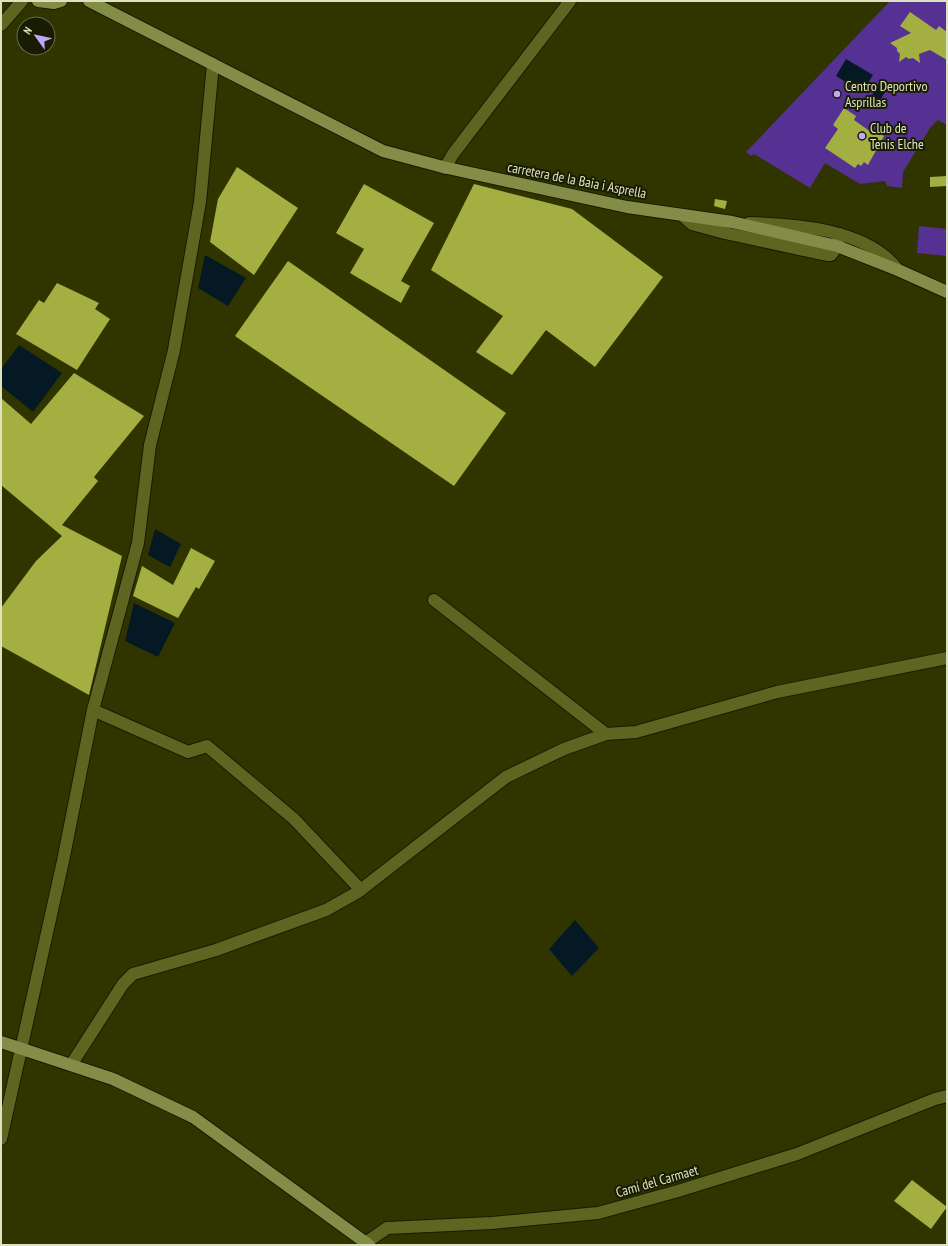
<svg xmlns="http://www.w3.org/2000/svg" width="948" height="1246" font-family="'PT Sans Narrow',sans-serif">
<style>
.green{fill:#543192}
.water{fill:#051924}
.building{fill:#a3b041}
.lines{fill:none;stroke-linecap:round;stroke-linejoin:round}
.minor-casing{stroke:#181c00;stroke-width:14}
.major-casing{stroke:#181c00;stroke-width:14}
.minor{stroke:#5d6521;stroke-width:12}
.major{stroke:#838d47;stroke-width:12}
.poi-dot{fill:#bda9f5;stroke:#181c02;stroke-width:1.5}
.labels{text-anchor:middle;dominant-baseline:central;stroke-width:4;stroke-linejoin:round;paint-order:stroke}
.poi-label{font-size:14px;fill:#dde3c1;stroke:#181c02;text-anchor:start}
.street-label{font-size:14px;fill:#dde3c1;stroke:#181c02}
</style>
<rect width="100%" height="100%" fill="#303500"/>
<g class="green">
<path d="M890,1H947V125L938,120L930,128L903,172L902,188L887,186L885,181L860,184L825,163L810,188L754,154L751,156L746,152Z"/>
<path d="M919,226L947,229V256L917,253Z"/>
</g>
<g class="water">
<path d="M846,59L873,75L862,92L836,76Z"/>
<path d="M881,80L889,85L879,102L871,97Z"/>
<path d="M205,255L246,278L228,306L198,288Z"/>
<path d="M19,345L62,373L33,412L1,386V369Z"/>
<path d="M155,529L181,544L170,567L148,555Z"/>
<path d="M134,603L175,623L158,657L125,641Z"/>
<path d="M575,920L599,948L572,976L549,949Z"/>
</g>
<g class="building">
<path d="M910,12L936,30L939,26L947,32V60L930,50L919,54L920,63L913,58L909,59L906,57L899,62L900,54L897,51V48L890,43L911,33L900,26Z"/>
<path d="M844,108L856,116L854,120L871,132L873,129L884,136L868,165L864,162L861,166L858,164L855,168L825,148L838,129L833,125Z"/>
<path d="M237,167L298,208L254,275L210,242L218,199Z"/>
<path d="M947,176V186L930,187V177Z"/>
<path d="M364,184L434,223L401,281L410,286L401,303L350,273L364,249L336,233Z"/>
<path d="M474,184L572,209L663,277L595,367L546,330L512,375L476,352L503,316L431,270Z"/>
<path d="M715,199L727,201L725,209L714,206Z"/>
<path d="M288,261L506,413L454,486L235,336Z"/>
<path d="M57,283L99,303L95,309L110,319L77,370L16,334L39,300L44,303Z"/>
<path d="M74,373L144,416L94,477L98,481L62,525L122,556L89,695L1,646V608L36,561L62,536L1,485V398L31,424Z"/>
<path d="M191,548L215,561L199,589L196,587L178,618L133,596L142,566L173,585Z"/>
<path d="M912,1180L947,1207L931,1229L894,1201Z"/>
</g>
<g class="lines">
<g class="minor-casing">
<g id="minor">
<path d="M1,25L22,1"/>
<path d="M445,168L453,154L570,1"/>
<path d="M682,215L692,224L725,233L827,255H831L837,246L839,234"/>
<path d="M749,223C795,224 868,229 898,270"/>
<path d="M434,600L606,734"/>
<path d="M93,710L188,752L207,746L294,819L361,890"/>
<path d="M71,1065L123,984L133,974L216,950L326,910L358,892L506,777L564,749L606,734L636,732L777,692L947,658"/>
<path d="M1,1139L63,861L93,710L138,543L150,445L174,350L200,202L213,64"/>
<path d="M367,1242L387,1228L492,1223L598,1213L678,1191L797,1154L935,1099L947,1096"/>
</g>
</g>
<g class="major-casing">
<g id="major">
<path d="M38,1L54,3L61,1"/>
<path d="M89,1L383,151L443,167L627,207L732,222L837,246L898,270L947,292"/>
<path d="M1,1042L113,1079L193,1117L369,1245"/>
</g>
</g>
<use href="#minor" class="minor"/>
<use href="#major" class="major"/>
</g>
<g class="poi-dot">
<circle cx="837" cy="94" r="4"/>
<circle cx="862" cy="136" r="4"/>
</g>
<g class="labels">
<g class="poi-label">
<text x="845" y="86">Centro Deportivo<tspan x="845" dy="16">Asprillas</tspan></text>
<text x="870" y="128">Club de<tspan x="870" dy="16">Tenis Elche</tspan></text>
</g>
<g class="street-label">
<text transform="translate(577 180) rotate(11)">carretera de la Baia i Asprella</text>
<text transform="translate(657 1181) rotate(-16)">Camí del Carmaet</text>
</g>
</g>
<rect width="948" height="1246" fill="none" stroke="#dde3c1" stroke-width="4"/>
<g transform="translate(36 36) rotate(303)"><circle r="19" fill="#181c02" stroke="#676c4e"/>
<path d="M0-3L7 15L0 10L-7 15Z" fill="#bda9f5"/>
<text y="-6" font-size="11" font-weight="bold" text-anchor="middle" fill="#dde3c1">N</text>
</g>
</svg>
